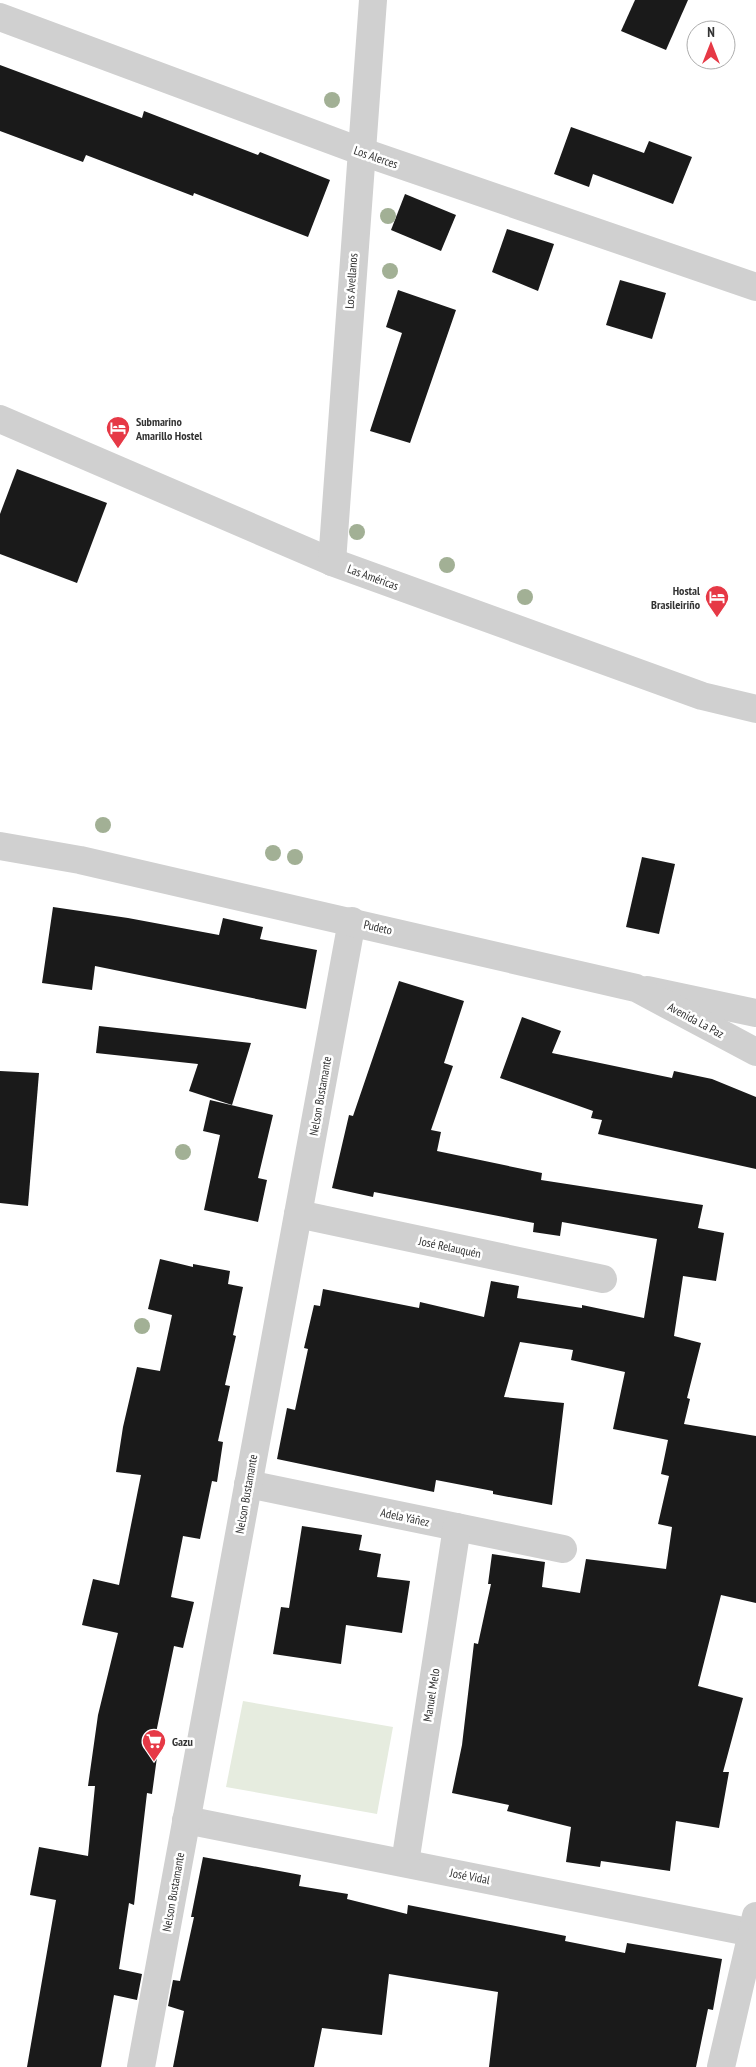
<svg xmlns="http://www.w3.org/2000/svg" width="756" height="2067" font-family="'PT Sans Narrow',sans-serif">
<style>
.green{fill:#e6ecdf}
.building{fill:#1a1a1a}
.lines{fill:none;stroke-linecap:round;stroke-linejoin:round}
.minor{stroke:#d0d0d0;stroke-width:28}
.tertiary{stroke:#d0d0d0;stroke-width:28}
.tree{fill:#a2b095}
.labels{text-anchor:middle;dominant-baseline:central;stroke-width:5;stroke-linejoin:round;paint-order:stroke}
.street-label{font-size:12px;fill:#333;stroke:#fff}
.poi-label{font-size:12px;font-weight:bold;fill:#333;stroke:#fff;text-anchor:start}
</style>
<rect width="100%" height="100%" fill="#fff"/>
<path class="green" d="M243,1701L393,1727L377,1814L226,1787Z"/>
<g class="building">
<path d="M635,0H688L666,50L621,31Z"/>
<path d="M0,65L142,118L144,111L258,155L260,152L330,180L308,237L194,193L193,196L86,155L83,162L0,131Z"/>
<path d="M571,127L644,153L649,141L692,157L673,204L593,174L589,187L554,174Z"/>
<path d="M405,194L456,215L441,251L391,230Z"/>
<path d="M507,229L554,244L538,291L492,272Z"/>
<path d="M620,280L666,293L652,339L606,325Z"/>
<path d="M398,290L456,310L410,443L370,431L402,333L386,327Z"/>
<path d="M17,469L107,503L77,583L0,554V514Z"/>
<path d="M642,857L675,864L659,934L626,927Z"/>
<path d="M53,907L128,918L219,935L223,918L263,927L260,939L317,950L306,1009L95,966L92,990L42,983Z"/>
<path d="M399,981L464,1001L444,1063L453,1066L431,1130L441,1132L437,1151L542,1173L541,1180L703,1205L698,1228L724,1233L716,1281L683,1276L674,1336L701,1343L687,1398L690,1399L684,1424L756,1436V1603L721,1595L698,1686L743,1698L723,1772H729L719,1828L676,1821L670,1871L601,1861L600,1867L566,1862L571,1827L507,1811L509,1805L452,1793L462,1745L474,1643L478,1644L491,1584H488L492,1554L545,1562L542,1587L580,1593L586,1559L666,1569L672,1527L658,1524L669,1476L661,1474L668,1440L613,1429L625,1372L571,1360L573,1350L520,1342L504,1397L564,1403L552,1505L493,1494V1491L436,1480L434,1492L277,1459L287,1408L295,1410L308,1349L304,1348L314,1305L320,1306L323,1289L419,1308L420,1302L484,1317L491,1281L519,1286L517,1298L582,1308V1305L644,1318L657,1239L562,1222L560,1236L533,1232L534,1223L374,1192L373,1197L332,1188L349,1115L353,1116Z"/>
<path d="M522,1017L561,1031L552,1053L672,1078L674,1071L712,1079L756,1097V1169L598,1134L602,1120L591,1118L593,1111L500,1078Z"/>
<path d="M99,1026L251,1043L232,1105L189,1091L198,1064L96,1053Z"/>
<path d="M0,1071L39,1073L28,1206L0,1203Z"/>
<path d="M210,1100L273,1115L258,1178L267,1180L258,1222L204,1210L220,1135L203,1131Z"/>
<path d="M160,1259L193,1267V1264L230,1271L228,1284L243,1287L233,1335L236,1336L225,1385L230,1386L218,1441L223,1442L217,1482L212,1481L200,1539L183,1536L171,1597L194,1602L183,1648L174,1646L151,1757H157L152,1794L147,1793L134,1905L129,1903L119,1969L142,1974L137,2000L114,1995L101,2067H27L56,1900L30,1895L39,1847L88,1856L95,1786H88L98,1715L118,1633L82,1625L93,1579L119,1585L141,1475L116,1472L123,1427L137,1367L160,1371L172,1315L148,1309Z"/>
<path d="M302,1526L362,1535L359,1550L381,1554L377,1577L410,1581L402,1633L346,1625L341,1664L273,1654L281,1607L289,1608Z"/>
<path d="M203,1857L301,1875L299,1886L348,1894L347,1899L407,1914L408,1905L566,1936L565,1941L625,1953L627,1943L722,1959L713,2010L708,2009L696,2067H489L498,1992L389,1974L382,2035L322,2028L314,2067H173L184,2011L168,2006L173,1980L180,1981L194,1917H191Z"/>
</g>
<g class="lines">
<g class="minor">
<path d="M0,17L360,151L756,287"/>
<path d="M0,419L332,562L702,696L756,709"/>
<path d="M332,562L373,0"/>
<path d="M647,990L756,1013"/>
<path d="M298,1214L603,1279"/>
<path d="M248,1484L563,1549"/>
<path d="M186,1820L753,1933"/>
<path d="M405,1863L457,1527"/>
<path d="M141,2067L352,921"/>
<path d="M721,2067L756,1916"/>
</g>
<path class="tertiary" d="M0,846L80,860L636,988L756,1052"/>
</g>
<g class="tree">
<circle cx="332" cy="100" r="8"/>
<circle cx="388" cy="216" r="8"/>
<circle cx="390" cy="271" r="8"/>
<circle cx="357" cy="532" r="8"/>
<circle cx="447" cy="565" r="8"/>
<circle cx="525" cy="597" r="8"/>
<circle cx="103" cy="825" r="8"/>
<circle cx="273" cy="853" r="8"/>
<circle cx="295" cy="857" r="8"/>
<circle cx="183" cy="1152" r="8"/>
<circle cx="142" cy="1326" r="8"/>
</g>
<defs>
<g id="hotel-pin" transform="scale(1.25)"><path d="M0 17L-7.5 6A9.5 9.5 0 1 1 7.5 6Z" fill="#e63946" stroke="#fff"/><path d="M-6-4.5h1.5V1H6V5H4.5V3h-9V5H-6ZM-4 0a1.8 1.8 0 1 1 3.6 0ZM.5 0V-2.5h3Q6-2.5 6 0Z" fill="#fff"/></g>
<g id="supermarket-pin" transform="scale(1.25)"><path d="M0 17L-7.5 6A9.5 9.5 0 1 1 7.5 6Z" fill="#e63946" stroke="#fff"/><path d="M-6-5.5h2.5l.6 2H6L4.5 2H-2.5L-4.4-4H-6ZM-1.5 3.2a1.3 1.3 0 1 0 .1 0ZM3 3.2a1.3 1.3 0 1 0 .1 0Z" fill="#fff"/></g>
</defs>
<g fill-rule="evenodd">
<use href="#hotel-pin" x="118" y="428"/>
<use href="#hotel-pin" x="717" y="597"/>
<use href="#supermarket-pin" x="154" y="1741"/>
</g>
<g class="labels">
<g class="street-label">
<text transform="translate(376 157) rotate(19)">Los Alerces</text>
<text transform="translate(351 281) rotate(-86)">Los Avellanos</text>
<text transform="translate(373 577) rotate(20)">Las Américas</text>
<text transform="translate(378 927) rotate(13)">Pudeto</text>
<text transform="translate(696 1020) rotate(28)">Avenida La Paz</text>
<text transform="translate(320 1096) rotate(-80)">Nelson Bustamante</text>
<text transform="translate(450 1247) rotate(12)">José Relauquén</text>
<text transform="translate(246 1494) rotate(-80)">Nelson Bustamante</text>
<text transform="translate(405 1517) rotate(12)">Adela Yáñez</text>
<text transform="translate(431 1695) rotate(-81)">Manuel Melo</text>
<text transform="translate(470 1876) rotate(11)">José Vidal</text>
<text transform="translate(173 1892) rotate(-80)">Nelson Bustamante</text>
</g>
<g class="poi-label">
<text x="136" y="421">Submarino<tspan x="136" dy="14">Amarillo Hostel</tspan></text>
<text x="700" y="590" text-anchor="end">Hostal<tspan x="700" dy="14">Brasileiriño</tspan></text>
<text x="172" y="1741">Gazu</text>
</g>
</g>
<g transform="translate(711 45)"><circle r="24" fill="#ffffff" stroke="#adadad"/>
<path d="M0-4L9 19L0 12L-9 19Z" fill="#e63946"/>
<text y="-8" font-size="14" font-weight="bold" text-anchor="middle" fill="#333333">N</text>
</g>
</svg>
